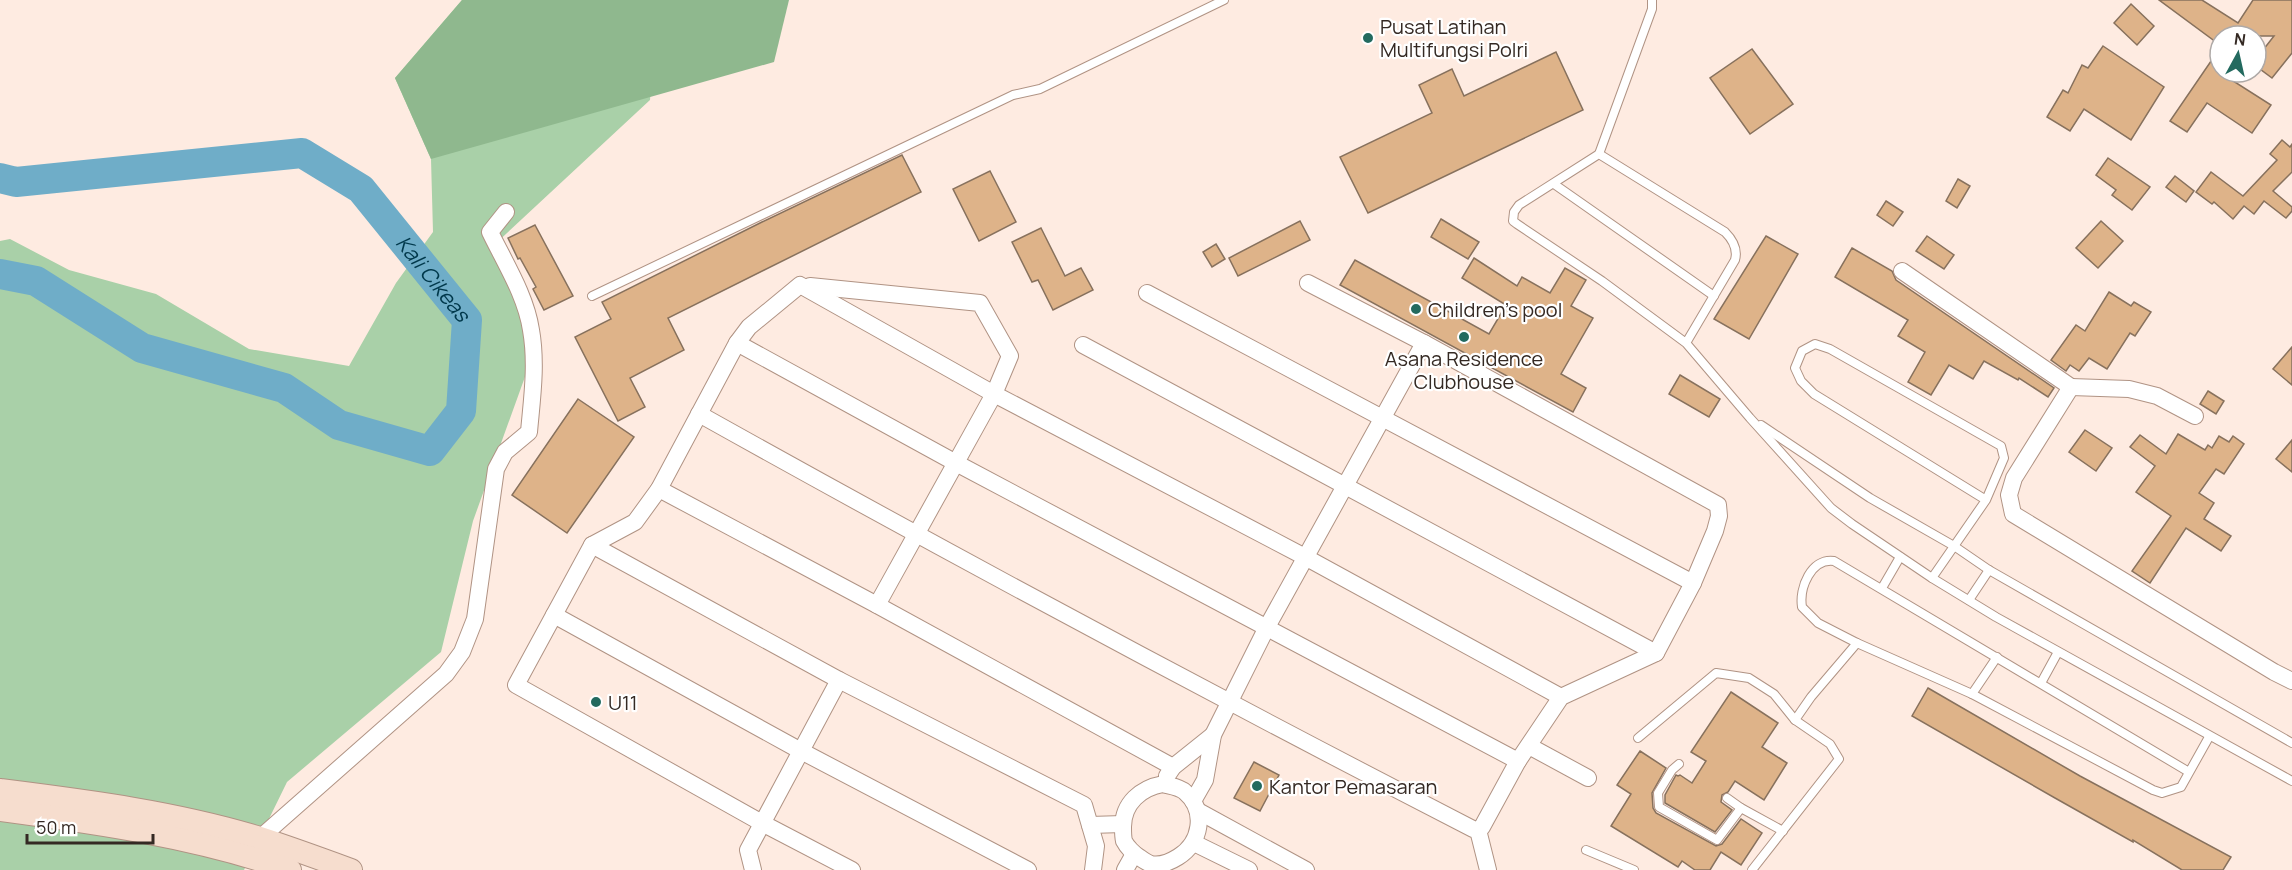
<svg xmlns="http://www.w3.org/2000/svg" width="2292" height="870" font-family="Manrope,sans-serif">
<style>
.green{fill:#a9d0a8}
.forest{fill:#8fb88e}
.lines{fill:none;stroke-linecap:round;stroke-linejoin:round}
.river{stroke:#6fadc8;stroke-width:30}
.building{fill:#deb389;stroke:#87715d;stroke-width:1.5}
.lane-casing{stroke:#b09384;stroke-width:10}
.street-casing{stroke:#b09384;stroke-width:18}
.secondary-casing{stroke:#b09384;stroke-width:24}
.lane{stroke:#fff;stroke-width:8}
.street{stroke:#fff;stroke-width:16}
.secondary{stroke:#f6ddce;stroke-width:22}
.poi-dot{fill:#236a5f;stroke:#fff;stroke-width:2}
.labels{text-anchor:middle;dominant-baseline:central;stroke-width:4.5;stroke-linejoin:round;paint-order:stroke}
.poi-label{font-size:20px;fill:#342923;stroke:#fff;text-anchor:start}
.water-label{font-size:21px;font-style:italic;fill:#00384b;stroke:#fff}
</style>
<rect width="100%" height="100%" fill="#feebe1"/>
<path class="green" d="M462,0H658L650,100L494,245L535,349L473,521L441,652L287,782L244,870H0V241L10,239L69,270L156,294L249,349L349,366L396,283L433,232L431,159L395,78Z"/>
<path class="forest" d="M462,0H789L774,62L431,159L395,78Z"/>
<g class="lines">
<path class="river" id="s1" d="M0,178L16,182L302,153L361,189L467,320L461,411L430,451L339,425L284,388L142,348L36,281L0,274"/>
</g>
<g class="building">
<path d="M2159,0H2202L2238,23L2253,0H2292V53L2272,78L2256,66V59L2274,36H2220V45Z"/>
<path d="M2131,4L2154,26L2137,45L2114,23Z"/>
<path d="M2103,46L2164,87L2131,140L2084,109L2070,131L2047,117L2063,90L2068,93L2082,65L2088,68Z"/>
<path d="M2220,48V72H2234L2230,79L2271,105L2252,133L2207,103L2187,132L2170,121Z"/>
<path d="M1752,49L1793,104L1750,134L1710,78Z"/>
<path d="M1556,52L1583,110L1368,213L1340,157L1432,113L1419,85L1452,69L1464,96Z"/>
<path d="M2282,140L2290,147L2292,144V172L2273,191L2292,207V211L2286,218L2264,201L2254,214L2244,206L2233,219L2214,202L2212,204L2196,192L2211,172L2243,196L2277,160L2270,154Z"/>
<path d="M902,155L921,192L668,318L684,350L630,378L645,407L618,421L575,337L611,319L602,302L762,222Z"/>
<path d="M2108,158L2150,187L2132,210L2112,195L2116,190L2096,175Z"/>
<path d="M990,171L1016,222L979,241L953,189Z"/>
<path d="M2175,176L2194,191L2186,202L2166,187Z"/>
<path d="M1958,179L1970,186L1957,208L1946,201Z"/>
<path d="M1886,201L1903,212L1893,226L1877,215Z"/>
<path d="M1441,219L1479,242L1468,259L1431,237Z"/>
<path d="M1300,221L1310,240L1238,276L1229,258Z"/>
<path d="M2101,221L2123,241L2098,268L2076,248Z"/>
<path d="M535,225L573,296L544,310L533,289L536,287L520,258L518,259L508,238Z"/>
<path d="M1041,228L1065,276L1081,268L1093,290L1053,310L1038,280L1032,282L1012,242Z"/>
<path d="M1766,236L1798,254L1749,339L1714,319Z"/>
<path d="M1927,236L1954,255L1944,269L1916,251Z"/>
<path d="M1216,244L1225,259L1212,267L1203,252Z"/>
<path d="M1852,248L1892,271L1896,280L2054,388L2048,397L2019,378L2018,380L1984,361L1973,379L1949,365L1931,395L1908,382L1925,352L1898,336L1908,320L1835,277Z"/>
<path d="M1474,258L1517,286L1522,277L1550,293L1565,268L1586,280L1571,306L1593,318L1561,374L1586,388L1573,412L1340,285L1355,260L1489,334L1506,305L1462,278Z"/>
<path d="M2109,292L2131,306L2134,302L2151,312L2135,336L2130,333L2107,369L2089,358L2079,371L2070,365L2066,371L2051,360L2076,325L2085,331Z"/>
<path d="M2292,347V385L2273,369Z"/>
<path d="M1680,375L1720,399L1709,417L1669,394Z"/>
<path d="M2208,391L2224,401L2216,414L2200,404Z"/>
<path d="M578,399L634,437L567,533L512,495Z"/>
<path d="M2085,430L2112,448L2096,471L2069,452Z"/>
<path d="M2178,434L2205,450L2208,445L2212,448L2219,436L2229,442L2233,436L2244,444L2224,474L2216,469L2199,493L2214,503L2204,519L2231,536L2221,551L2186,528L2150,583L2132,571L2171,516L2136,492L2155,466L2130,447L2140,435L2166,454Z"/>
<path d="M2292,440V472L2276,459Z"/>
<path d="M1928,688L2080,776L2231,857L2223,870H2182L2133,840V842L2055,798L1912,716Z"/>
<path d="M1731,692L1778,723L1762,747L1787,763L1764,800L1735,781L1728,792L1722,795L1721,802L1732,810L1715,832L1665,803V795L1676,775L1678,776L1680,775L1692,783L1706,761L1691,752Z"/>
<path d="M1640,751L1666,768L1652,793L1653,808L1656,813L1716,846L1722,844L1741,819L1762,833L1741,865L1721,852L1710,870H1695L1682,861L1678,867L1611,826L1631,794L1617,785Z"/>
<path d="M1254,762L1279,775L1260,811L1234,798Z"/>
</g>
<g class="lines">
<g class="lane-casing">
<g id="lane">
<path d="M1599,154L1652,9V0"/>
<path d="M1554,184L1714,296"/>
<path d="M592,296L1013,95L1040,89L1224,0"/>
<path d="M1686,343L1735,260C1738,249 1732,239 1725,232L1599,154L1519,205L1514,212L1513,221L1517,224L1602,281L1686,343L1750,418L1831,508L1852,524L1932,578L1996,617L2292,781"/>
<path d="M1761,425L1870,498L1954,546L1989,570L2292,743"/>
<path d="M1932,578L1986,500L2004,458L2001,446L1830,349L1815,344L1802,351L1795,368L1801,381L1814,394L1986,500"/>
<path d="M1882,588L1900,557"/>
<path d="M1969,600L1989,570"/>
<path d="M2041,683L2058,652"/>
<path d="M1972,694L1997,657"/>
<path d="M1638,738L1716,673L1749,678L1774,694L1795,720"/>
<path d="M1679,764L1672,770L1658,793L1659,807L1717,840L1741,808L1783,831"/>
<path d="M2189,772L1834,561C1811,558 1799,588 1802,607L1818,623L1857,643L1972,694L2153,790L2162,793L2181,787L2209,737"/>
<path d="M1727,798L1741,808"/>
<path d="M1586,850L1634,870"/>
<path d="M1752,870L1839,759L1830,744L1795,720L1811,697L1857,643"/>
</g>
</g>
<g class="street-casing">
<g id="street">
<path d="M1902,271L2071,387L2014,478L2009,495L2013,514L2274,672L2292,681"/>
<path d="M810,286L980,303L1010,356L994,394L877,605"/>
<path d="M1147,293L1693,583"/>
<path d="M737,343L956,463L1518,761L1561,697L1656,653L1693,583L1715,531L1719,516L1718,505L1424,343L1308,283"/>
<path d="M1083,345L1656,653"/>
<path d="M2071,387L2129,389L2157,396L2195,416"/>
<path d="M699,414C955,557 1213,695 1473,829L1478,830L1482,827L1518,761"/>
<path d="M659,489L877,605L1173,767"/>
<path d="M592,545L839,680L1084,805L1096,846L1093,870"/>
<path d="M554,615L801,751L1028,870"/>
<path d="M1529,746L1588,778"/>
<path d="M1167,776L1173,767L1213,735"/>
<path d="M1163,784C1170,786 1180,787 1185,792C1207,811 1201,843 1178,857C1170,862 1161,866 1151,864C1148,863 1143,860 1139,857C1134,854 1127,847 1124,841C1123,837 1123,831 1123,827C1123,803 1141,788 1163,784Z"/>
<path d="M1193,801L1205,780L1213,735L1267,627L1424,343"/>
<path d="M1198,811L1306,870"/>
<path d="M1090,825L1123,824"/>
<path d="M1478,830L1488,870"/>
<path d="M260,838L446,674L462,652L475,619L496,469L505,452L529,432C532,398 537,364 531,330C526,296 505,263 490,232L506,212"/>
<path d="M1194,843L1249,870"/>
<path d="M753,870L748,850L839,680"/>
<path d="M852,870L762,823L516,685L592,545L635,522L659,489L737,343L749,327L800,285L994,394L1305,557L1561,697"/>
<path d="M1125,870L1134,854"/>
</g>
</g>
<g class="secondary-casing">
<g id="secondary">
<path d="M0,790C87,801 175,812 260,838C291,848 321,859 351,870"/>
<path d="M0,810C97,823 197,837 290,870"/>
</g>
</g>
<use href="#lane" class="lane"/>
<use href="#street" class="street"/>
<use href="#secondary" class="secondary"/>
</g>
<g class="poi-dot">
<circle cx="1368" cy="38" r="6"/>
<circle cx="1416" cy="309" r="6"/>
<circle cx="1464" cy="337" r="6"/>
<circle cx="596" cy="702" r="6"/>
<circle cx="1257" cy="786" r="6"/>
</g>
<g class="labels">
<g class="poi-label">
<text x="1380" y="26">Pusat Latihan<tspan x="1380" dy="23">Multifungsi Polri</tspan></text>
<text x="1428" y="309">Children's pool</text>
<text x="1464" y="358" text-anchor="middle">Asana Residence<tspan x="1464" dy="23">Clubhouse</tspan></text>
<text x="608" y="702">U11</text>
<text x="1269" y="786">Kantor Pemasaran</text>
</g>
<g class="water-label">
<text stroke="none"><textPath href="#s1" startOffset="488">Kali Cikeas</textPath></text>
</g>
</g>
<g transform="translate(2238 54) rotate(8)"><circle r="28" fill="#ffffff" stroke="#aea9a7" stroke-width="1.5"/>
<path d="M0-4.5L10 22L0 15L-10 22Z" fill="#236a5f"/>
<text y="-9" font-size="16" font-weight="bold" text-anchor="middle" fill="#342923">N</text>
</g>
<path d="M27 834v9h126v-9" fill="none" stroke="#342923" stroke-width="3"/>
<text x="36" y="834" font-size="18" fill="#342923" stroke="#ffffff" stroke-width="4.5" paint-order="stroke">50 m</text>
</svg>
